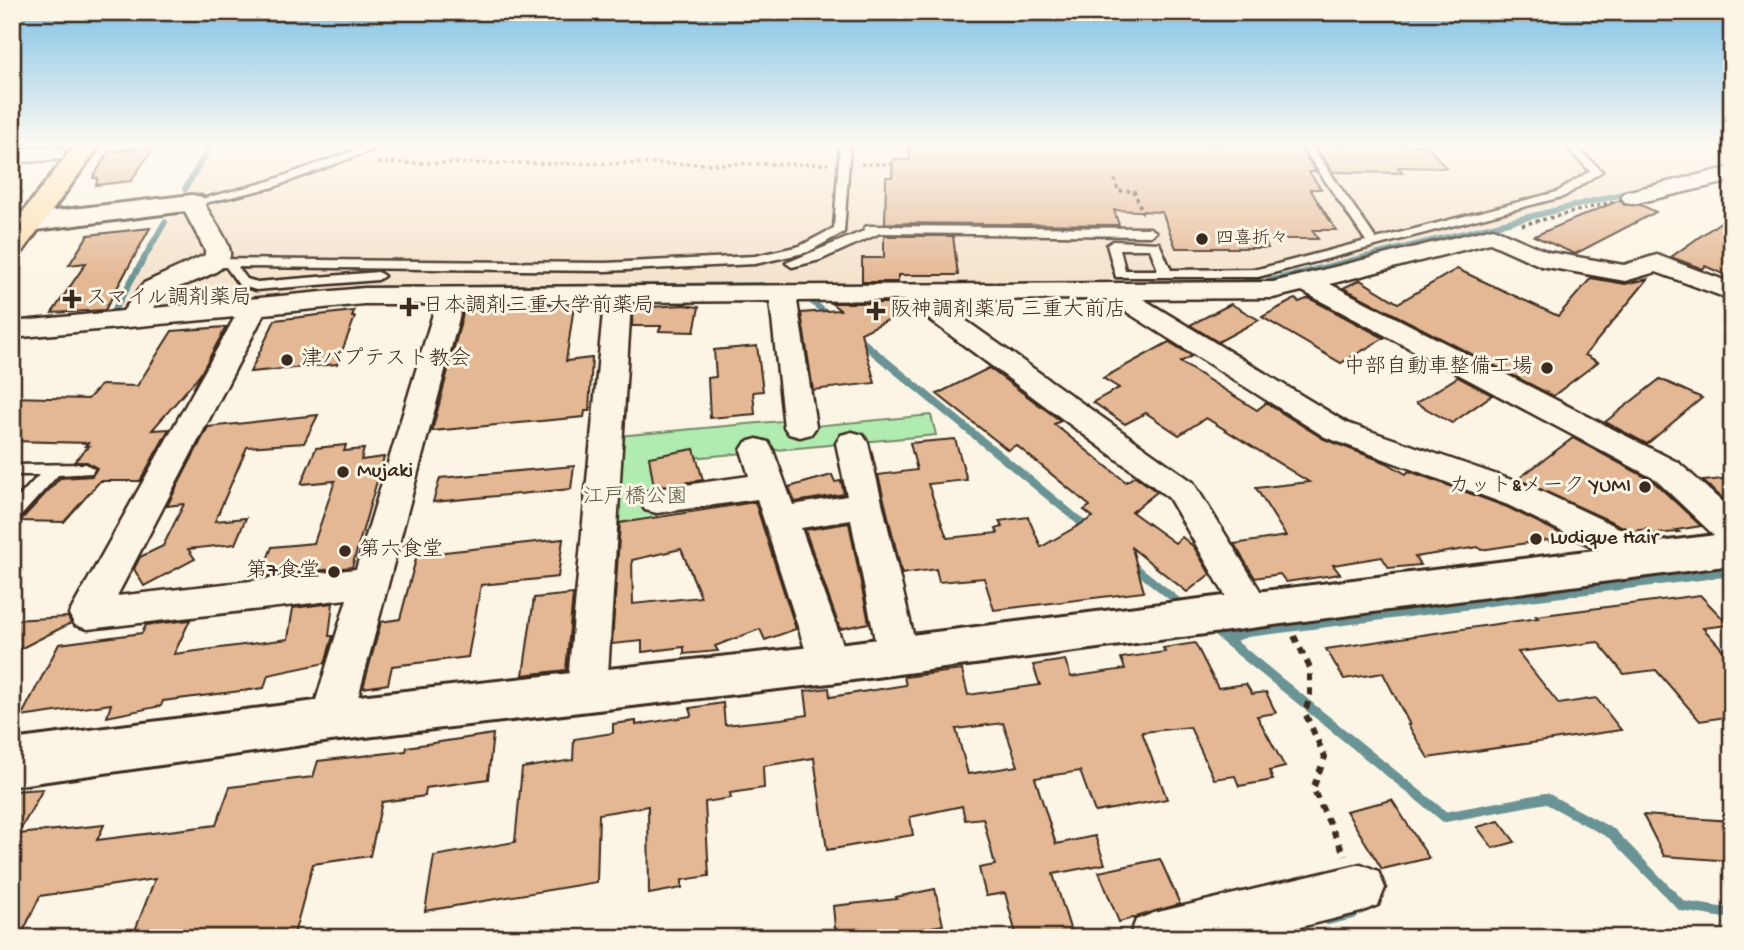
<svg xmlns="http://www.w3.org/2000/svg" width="1744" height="950" font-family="'Gochi Hand','Klee One',sans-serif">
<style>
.built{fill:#f5e3cd}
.green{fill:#b0ebb0;stroke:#768a67;stroke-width:2}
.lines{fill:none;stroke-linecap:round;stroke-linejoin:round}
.stream-far2{stroke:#699394;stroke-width:6}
.stream-far1{stroke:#699394;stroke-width:8}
.stream{stroke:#699394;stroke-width:10}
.building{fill:#e4b894;stroke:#3b2a1e;stroke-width:2;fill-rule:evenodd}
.lane-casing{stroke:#3b2a1e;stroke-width:5}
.street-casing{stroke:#3b2a1e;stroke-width:5}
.secondary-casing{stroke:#3b2a1e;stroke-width:6}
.highway-casing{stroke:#3b2a1e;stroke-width:6}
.path-far1{stroke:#3b2a1e;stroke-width:3.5;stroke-dasharray:3.5 3.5;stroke-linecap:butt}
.path{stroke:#3b2a1e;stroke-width:6;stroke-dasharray:7 7;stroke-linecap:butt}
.lane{fill:#fcf5e5;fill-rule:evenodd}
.street{fill:#fcf5e5;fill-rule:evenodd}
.secondary{fill:#fcf5e5;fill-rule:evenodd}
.highway{fill:#fbddab;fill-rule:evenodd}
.poi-dot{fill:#3b2a1e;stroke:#fcf5e5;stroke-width:2.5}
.labels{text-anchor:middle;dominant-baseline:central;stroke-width:6;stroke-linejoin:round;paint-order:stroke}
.far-poi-label{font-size:18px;fill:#3b2a1e;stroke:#fcf5e5;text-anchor:start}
.poi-label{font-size:21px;fill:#3b2a1e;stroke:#fcf5e5;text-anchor:start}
.park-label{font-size:21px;fill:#585a42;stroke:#fcf5e5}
</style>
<rect width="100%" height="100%" fill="#fcf5e5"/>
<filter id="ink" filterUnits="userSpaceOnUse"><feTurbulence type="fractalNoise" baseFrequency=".0143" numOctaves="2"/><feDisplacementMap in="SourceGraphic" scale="14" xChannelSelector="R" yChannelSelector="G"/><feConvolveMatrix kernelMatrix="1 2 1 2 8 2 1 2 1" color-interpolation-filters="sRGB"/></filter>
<g filter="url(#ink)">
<path class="built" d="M213,145H1732V169L1643,190L1632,188L1265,279L368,285L118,309Z"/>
<path class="green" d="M931,415L936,435L659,461L656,519L611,523L618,436L792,420L793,428Z"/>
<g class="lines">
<g class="stream-far2">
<path d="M185,189L211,145"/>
<path d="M1245,282H1265L1634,191"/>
<path d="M356,289L763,285"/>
<path d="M810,300L832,318"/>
<path d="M113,312L165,222"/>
<path d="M856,337L864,344"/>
</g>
<g class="stream-far1">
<path d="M862,342L1089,529"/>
<path d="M1131,564L1182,605"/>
<path d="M1465,605L1732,572"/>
</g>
<g class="stream">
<path d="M1179,603L1184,607"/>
<path d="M1211,627L1445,817L1546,798L1612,834L1682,906L1732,914"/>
<path d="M1226,639L1247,632L1479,603"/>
<path d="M1328,920L1353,914"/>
</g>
</g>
<g class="building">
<path d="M909,145H1299L1316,172H1309L1321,189H1310L1336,230H1312L1318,239H1264L1268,248H1176L1162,212L1114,210L1119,225L885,223L886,177H892L893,159L910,160Z"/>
<path d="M1314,145H1427L1446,168L1398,167L1403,173L1333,172Z"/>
<path d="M154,147L131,181L96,185L98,178H93L108,152Z"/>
<path d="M1620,200L1624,205H1641L1656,212L1575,254L1534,236Z"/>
<path d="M1732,214V278L1705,266L1703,269L1671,257Z"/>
<path d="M150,228L105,310L52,313L86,263L69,265L88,235Z"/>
<path d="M884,236H953L958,275H898V282H862V258H884Z"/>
<path d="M1457,269L1558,316L1591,278L1625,284L1648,279L1585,355L1598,362L1553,396L1343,288L1360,280L1398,303Z"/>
<path d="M1309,298L1384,338L1341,363L1262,317L1295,299L1299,302Z"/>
<path d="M831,303H899L911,309L861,333L875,383L813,390L801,313L840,310Z"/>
<path d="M1231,304L1259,320L1218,342L1190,325Z"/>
<path d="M531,305L530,309L574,306L566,361L592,358L589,411H585L584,417L432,431L465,306Z"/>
<path d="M684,305L699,307L694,332L659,331L661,326H632L633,308Z"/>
<path d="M354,311L352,317H355L337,364L250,372L275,320Z"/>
<path d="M226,327L200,375L152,430L169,429L140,481H100L64,522L20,521L60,478L92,476L97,468L87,462H74L89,446H85L88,443L12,441V397L88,399L101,385L137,386L172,331Z"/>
<path d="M1169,342L1192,356L1180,362L1257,410L1266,403L1324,439L1387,463L1406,474L1409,471L1507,507L1574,540L1551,544L1548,540L1481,550L1478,547L1415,557L1420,565L1389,568L1382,557L1333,565L1340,574L1286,582L1280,574L1255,578L1234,544L1286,536L1256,488L1309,482L1206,418L1179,435L1146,413L1125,424L1093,402L1119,388L1103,378Z"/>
<path d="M757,346L763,391L753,392L755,414L710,418L708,378L716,377L714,350Z"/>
<path d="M989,368L1061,421L1054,424L1126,482L1135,476L1157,492L1132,512L1175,543L1182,537L1194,547L1210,574L1187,592L1132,548L1144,592L994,610L984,578L939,582L936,569L902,574L878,475L917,470L910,443L955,439L967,480L928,484L947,538L998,533L996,529L1002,527L999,521L1028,517L1041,547L1093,517L1084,510L1090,506L1016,445L1008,450L937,394Z"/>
<path d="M1458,377L1492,395L1452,423L1416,403Z"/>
<path d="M1660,379L1702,398L1647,444L1605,422Z"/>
<path d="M318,415L304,443L247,447L215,521L246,518L235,544L188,549L195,559L144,586L134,569L140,557L163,546L184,504L167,506L208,427Z"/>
<path d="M1573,438L1653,481L1701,526L1676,530L1679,532L1652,534L1647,529L1632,531L1518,479Z"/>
<path d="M346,445L344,451L364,449L361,460L384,457L352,567L260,577L272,547L314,543L335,481L301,484L316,448Z"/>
<path d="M694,449L703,480L654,487L649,457Z"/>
<path d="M574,466L571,489L433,502L440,478Z"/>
<path d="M832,475L835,482L841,481L844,494L795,502L789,487Z"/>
<path d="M1732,478V507L1703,481Z"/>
<path d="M755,502L796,629L765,640L760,629L715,646L718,651L684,654V647L642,652V641L612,644L620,523ZM681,549L701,597L633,604L632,560Z"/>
<path d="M849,523L869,623L840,629L805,530Z"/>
<path d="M563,539L558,577L481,585L468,657L392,666L388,684L363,688L381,622L400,619L417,555Z"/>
<path d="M573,594L566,670L523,675L534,598Z"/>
<path d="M1700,595L1729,625L1703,628L1732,660V716L1700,721L1656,670L1624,674L1598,642L1518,652L1559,704L1596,698L1621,730L1428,758L1408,725H1410L1383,673L1344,679L1326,649L1538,618L1536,616Z"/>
<path d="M333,603L329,636H333L325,663L268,675L264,688L163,701L161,706L107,717L111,704L21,717L59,644L142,633L146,625L190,620L174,654L288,639L293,608Z"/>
<path d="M68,617L71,623L12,653V620Z"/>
<path d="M1195,643L1218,688L1246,684L1252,694L1266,692L1276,713L1257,716L1285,767L1269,771L1273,780L1239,786L1235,776L1214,779L1190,727L1142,732L1167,799L1095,812L1080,771L1035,778L1056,844L1095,836L1105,864L1053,874L1073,938H1017L1005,893L986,896L979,868L995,865L983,818L965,820L962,806L910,817L913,835L827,850L814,758L763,766L764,788L730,793L731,798L705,802L709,876L682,880V888L649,894L648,806L599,814L597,882L425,911L434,856L515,842L522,768L573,760L574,739L613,733V724L636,721V725L691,716L690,708L723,703L725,725L781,719L808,715L805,691L829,688L830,697L906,685L904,677L962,670L968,695L1040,685L1033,665L1065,660L1071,677L1125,669L1121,658L1165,652L1163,648ZM1003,723L1018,766L968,774L956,729Z"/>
<path d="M493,734L488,779L426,788L425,796L382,802L370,856L313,864L293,938H132L155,879L40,896L20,938H12V791L43,789L18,834L104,825L97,840L216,825L230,787L313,777L318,761L406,751L407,747Z"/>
<path d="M1392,800L1429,858L1382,869L1346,811Z"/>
<path d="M1643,815L1732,821V861L1664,856Z"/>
<path d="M1499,821L1515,842L1493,848L1477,827Z"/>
<path d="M1160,859L1180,904L1119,922L1099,872Z"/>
<path d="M935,889L943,925L887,935V938H836L833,906L897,899L896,897Z"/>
</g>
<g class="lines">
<g class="lane-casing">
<g id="lane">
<path d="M369,145H385L274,187L192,206L186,203L267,182Z"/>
<path d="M840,145H850L844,232L808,252L755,264L605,271L238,267L247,279L257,282L378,272L384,276L378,280L256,290L239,285L226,267H212L206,263L212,259L605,263L755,256L800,246L834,228Z"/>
<path d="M1301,145H1311L1376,239L1557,192L1590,171L1563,145H1574L1602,171L1565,196L1258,277H1116L1107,245L1113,241L1159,243L1171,270L1258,269L1366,241ZM1120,249H1150L1158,270H1125Z"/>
<path d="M869,226L1150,228L1156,232L1150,236L880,233L820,260L792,267L786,263L864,231L865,227Z"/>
<path d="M86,464L94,469L92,473L58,475L18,519L12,521V504L39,475H12V465Z"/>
</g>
</g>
<g class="street-casing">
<g id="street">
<path d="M54,147L62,149L65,154L62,159L12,163V149Z"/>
<path d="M1732,167V181L1633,204L1625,202L1621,197L1625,192Z"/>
<path d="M192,196L200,198L204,203C210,215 229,240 230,252C233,275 177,284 163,295C159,298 156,304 153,308L364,288L1273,282L1493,228L1548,252L1624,265L1657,255L1732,283V300L1656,272L1625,281L1541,266L1490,243L1330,284L1679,463L1732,511V545L1720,541L1655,479L1302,291L1273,298L1143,299L1347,423L1532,487L1664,549L1669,559L1664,569L1651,573L1638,569L1508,505L1325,437L1106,299L937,300L1193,482L1272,610L1266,621L1253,625L1240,621L1169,498L903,300L797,301L816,427L811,434L800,437L789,434L784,427L770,301L631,302L607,690L601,702L587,707L573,702L567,690L604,302L463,303L352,720L346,733L331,738L316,733L310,720L347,599L88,629L75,625L69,614L235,317L12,338V322L123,311L144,283L205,255V250L180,203L184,198ZM364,304H436L356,569L117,596L264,314Z"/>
<path d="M852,432L863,435L868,443L918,655L912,667L898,671L884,667L878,655L851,520L801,528L850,664L844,676L830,681L816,676L810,664L757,499L657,513L645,510L640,501L645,492L657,489L749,476L741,450L746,442L757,439L768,442L773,450L793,505L847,496L836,443L841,435Z"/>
<path d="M1361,864L1378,871L1385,888L1378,905L1361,912L1256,938H1129L1136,920L1154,913Z"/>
</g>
</g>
<g class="secondary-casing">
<g id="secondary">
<path d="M192,195L202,197L206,203L202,209L12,233V216Z"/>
<path d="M1732,533V565L830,683L331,741L12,786V740L331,699L830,645Z"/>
</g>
</g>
<g class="highway-casing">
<path id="highway" d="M75,145H100L22,252L12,255V226Z"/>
</g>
<g class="path-far1">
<path d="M378,163L828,164"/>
<path d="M861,164H893"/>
<path d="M1115,179L1118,191H1134L1144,216"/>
<path d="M1522,225L1612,202"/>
</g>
<g class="path">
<path d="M1294,636L1310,668V695L1305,713L1325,757L1313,789L1345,856"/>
<path d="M1538,938L1601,934L1621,938"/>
</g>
<use href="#lane" class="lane"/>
<use href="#street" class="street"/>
<use href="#secondary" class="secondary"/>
<use href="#highway" class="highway"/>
</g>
</g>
<linearGradient id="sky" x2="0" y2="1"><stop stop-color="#81c3e6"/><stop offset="0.52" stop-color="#fefaf3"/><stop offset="1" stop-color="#fefaf3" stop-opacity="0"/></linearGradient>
<rect width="1744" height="278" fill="url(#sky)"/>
<g class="poi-dot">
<circle cx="1202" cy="239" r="7"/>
<path d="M68.5 288.5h7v7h7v7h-7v7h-7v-7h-7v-7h7z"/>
<path d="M405.5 296.5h7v7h7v7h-7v7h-7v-7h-7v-7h7z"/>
<path d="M872.5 300.5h7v7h7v7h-7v7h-7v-7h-7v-7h7z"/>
<circle cx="287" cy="360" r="7"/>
<circle cx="1547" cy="368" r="7"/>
<circle cx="343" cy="472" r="7"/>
<circle cx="1645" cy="487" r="7"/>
<circle cx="1536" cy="539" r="7"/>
<circle cx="345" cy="551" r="7"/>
<circle cx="334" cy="572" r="7"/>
</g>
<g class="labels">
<g class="far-poi-label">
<text x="1216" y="239">四喜折々</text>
</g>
<g class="poi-label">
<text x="86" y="299">スマイル調剤薬局</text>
<text x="423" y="307">日本調剤三重大学前薬局</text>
<text x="890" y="311">阪神調剤薬局 三重大前店</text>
<text x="301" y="360">津バプテスト教会</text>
<text x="1533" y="368" text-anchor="end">中部自動車整備工場</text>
<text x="357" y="472">Mujaki</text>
<text x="1631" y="487" text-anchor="end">カット&amp;メーク YUMI</text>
<text x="1550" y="539">Ludique Hair</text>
<text x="359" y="551">第六食堂</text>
<text x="320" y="572" text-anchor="end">第7食堂</text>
</g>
<g class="park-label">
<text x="635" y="498">江戸橋公園</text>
</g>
</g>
<rect width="1744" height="950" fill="none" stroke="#fcf5e5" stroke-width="42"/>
<rect x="21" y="21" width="1702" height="908" fill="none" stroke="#3b2a1e" stroke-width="2.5" filter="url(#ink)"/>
</svg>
